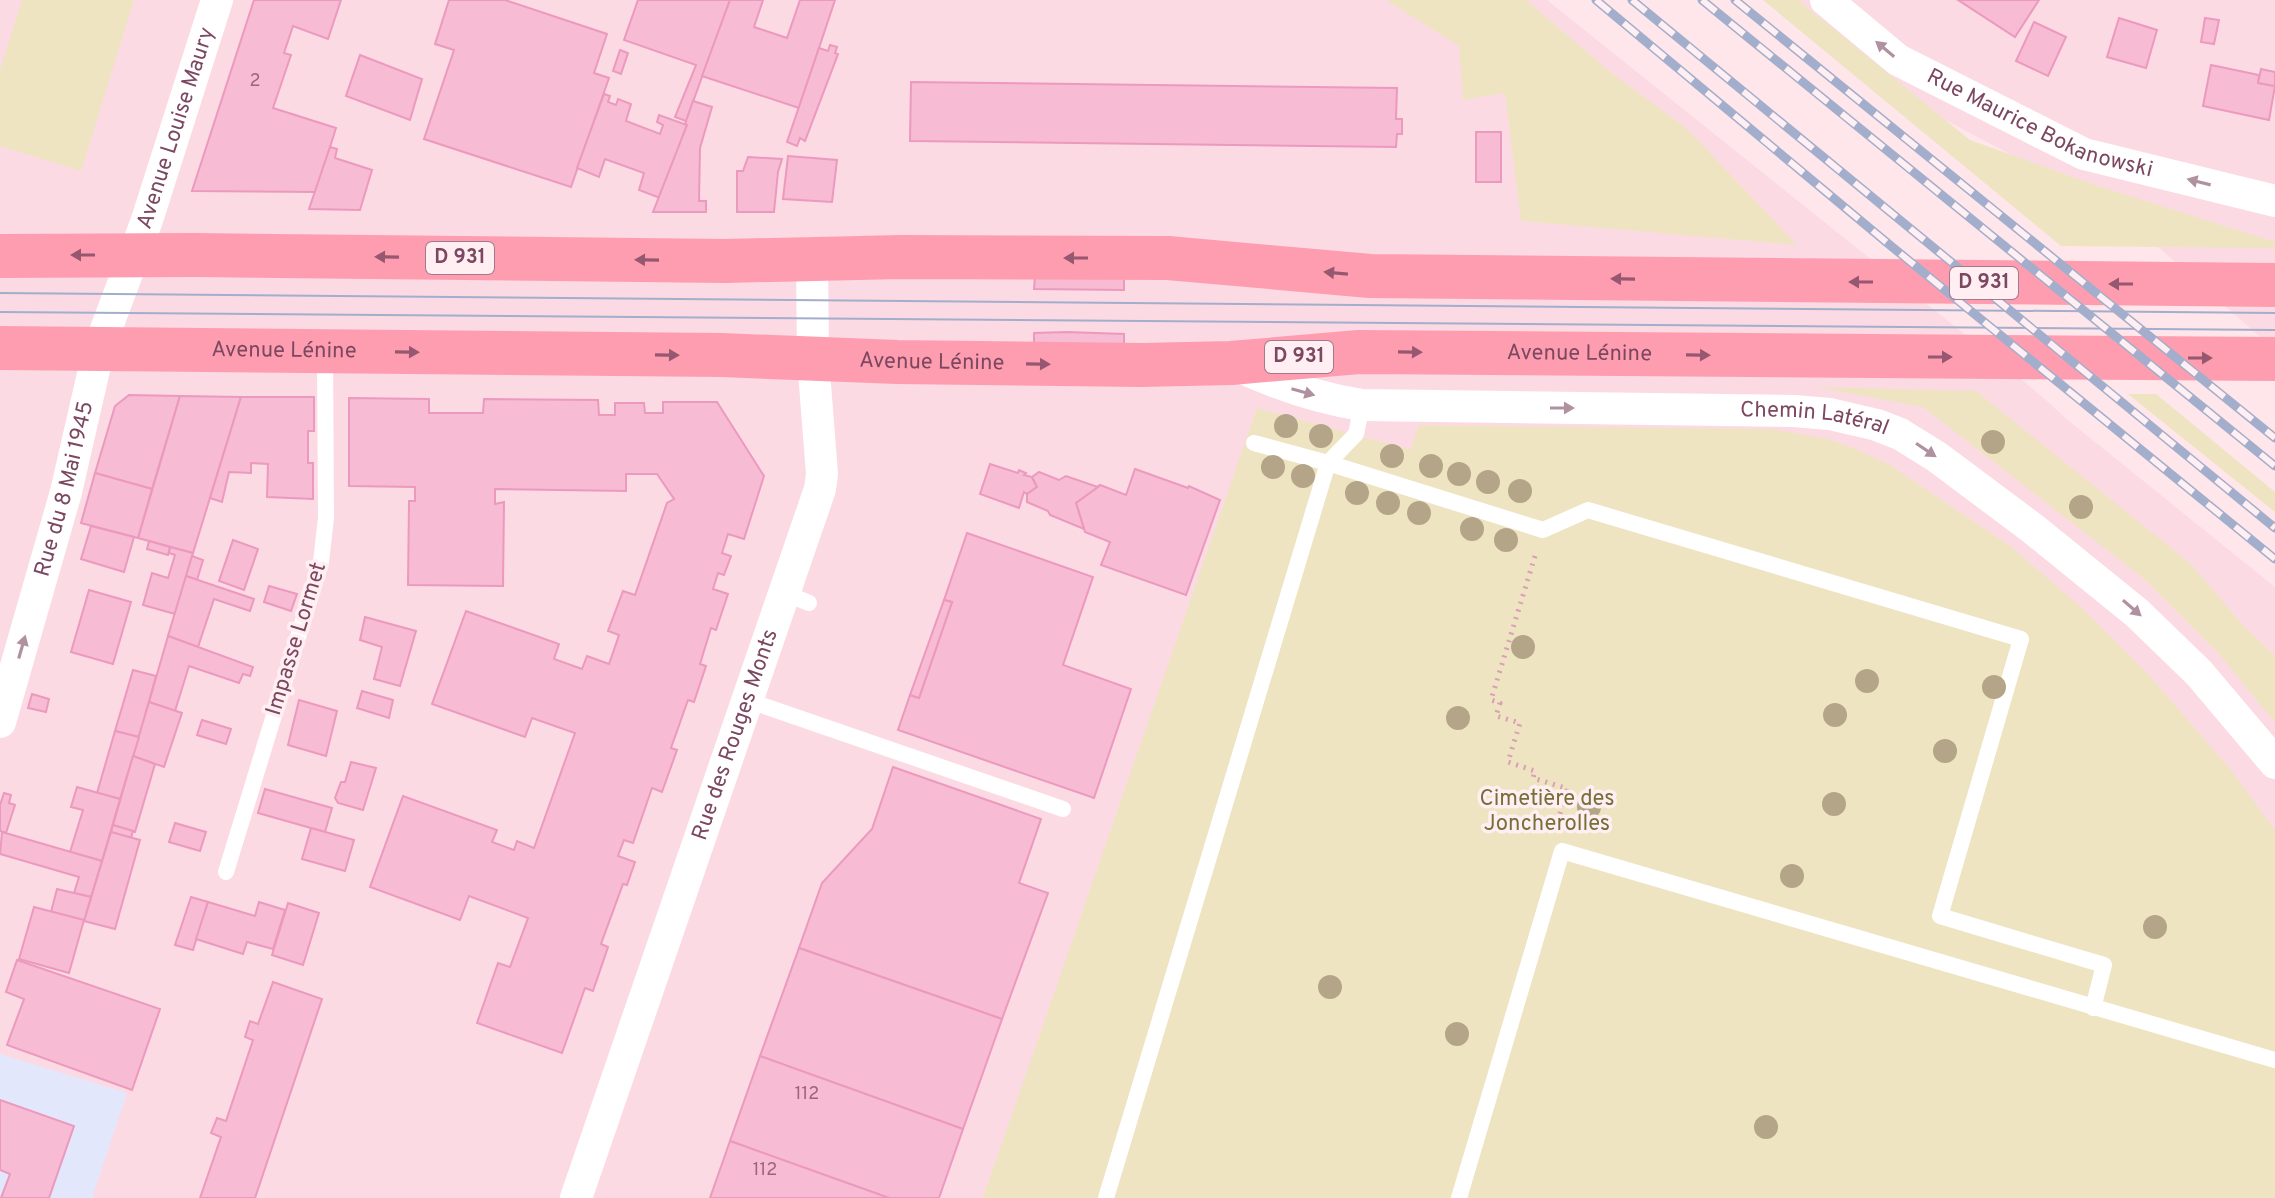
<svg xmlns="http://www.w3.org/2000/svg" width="2275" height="1198" font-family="Overpass,sans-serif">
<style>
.residential{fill:#fcdae3}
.education{fill:#e3e7fb}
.green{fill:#eee4c2}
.building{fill:#f7bbd4;stroke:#ec99be;stroke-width:2}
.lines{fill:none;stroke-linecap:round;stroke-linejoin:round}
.path{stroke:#dd9db9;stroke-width:5;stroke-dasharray:2 6;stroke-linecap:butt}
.lane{stroke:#fff;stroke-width:16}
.street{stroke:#fff;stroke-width:32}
.primary{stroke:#ff9db0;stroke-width:44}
.tram{stroke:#a2aecb;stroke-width:2}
.rail-casing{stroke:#a2aecb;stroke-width:9}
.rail{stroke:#ffeff2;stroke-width:6;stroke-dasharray:18;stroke-linecap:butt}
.tree{fill:#b4a589}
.oneway{fill:#b091a0}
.oneway2{fill:#965870}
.labels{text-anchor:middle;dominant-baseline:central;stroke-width:7;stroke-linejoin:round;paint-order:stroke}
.number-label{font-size:18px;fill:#9b647d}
.shield{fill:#ffeff2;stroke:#a3798c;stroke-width:2}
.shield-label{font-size:20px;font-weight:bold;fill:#7c4760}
.street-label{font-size:22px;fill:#7c4760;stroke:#ffeff2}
.park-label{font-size:22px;fill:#766f38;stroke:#ffeff2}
</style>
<rect width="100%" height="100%" fill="#ffe6eb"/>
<g class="residential">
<path d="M0,0H1547L2038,393L2069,421L2275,587V1198H0Z"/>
<path d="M1775,0H2275V350L2116,210L1892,92Z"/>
</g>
<path class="education" d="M0,1054L127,1093L92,1198H0Z"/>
<g class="green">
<path d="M22,0H134L81,171L0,146V70Z"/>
<path d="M1386,0H1526L1609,71L1686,128L1797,245L1521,221L1505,93L1463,100L1459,46Z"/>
<path d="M1763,0H1798L1970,140L2092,184L2275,242V248L2061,246Z"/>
<path d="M1816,387L1976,391L2190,563L2242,624L2275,656V723L2220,655L2143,578L1923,407Z"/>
<path d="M2128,394H2156L2275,492V512Z"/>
<path d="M1257,408L1411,450L1418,425L1771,429L1828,439L1856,449L1890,465L2010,546L2081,607L2148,674L2230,769L2275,830V1198H983Z"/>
</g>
<g class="building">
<path d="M254,0H341L328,39L293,26L284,53L291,55L273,108L336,128L316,192L192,191Z"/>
<path d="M449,0H505L607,34L594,73L609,78L571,187L424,139L454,50L435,44Z"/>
<path d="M638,0H730L686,121L675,117L696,65L624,40Z"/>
<path d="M730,0H763L754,27L787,38L800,0H835L799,108L702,76Z"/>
<path d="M1958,0H2039L2015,37Z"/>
<path d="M2119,18L2157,30L2146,68L2107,57Z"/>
<path d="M2205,18L2219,20L2214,44L2201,42Z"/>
<path d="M2034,22L2066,37L2048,76L2016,61Z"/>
<path d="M830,45L837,47L835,53L838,54L805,141L800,138L797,146L787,142L819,48L828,51Z"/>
<path d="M620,50L628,53L621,74L613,71Z"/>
<path d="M360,55L422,79L410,120L346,96Z"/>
<path d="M2211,65L2259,75L2258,83L2275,86L2269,120L2203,106Z"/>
<path d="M2261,69L2275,72V86L2258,83Z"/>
<path d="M911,82L1397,88L1396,119H1402V134H1397L1396,147L910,141Z"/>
<path d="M604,94L610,96L608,102L616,105L618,99L631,104L626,121L660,134L663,125L657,122L659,115L687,125L660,198L639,190L644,173L605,159L599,177L577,168Z"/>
<path d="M693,101L712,107L700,148L699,201H706V212H653L687,125L685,124Z"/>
<rect x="1476" y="132" width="25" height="50"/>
<path d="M330,147L337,149L335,158L372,170L360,210L309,209Z"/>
<path d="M788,156L837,160L832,202L783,199Z"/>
<path d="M748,157L782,159L778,172L774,212H737V171H743Z"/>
<path d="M1035,276H1124V290L1034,289Z"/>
<path d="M1067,332L1124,334V347L1034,346V333Z"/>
<path d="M129,395L180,396L152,489L95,473L115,406Z"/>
<path d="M180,396L241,397L193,553L138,538Z"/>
<path d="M241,397H314V431H308V463H313V499L267,497L268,464L251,463V473L229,472L222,502L210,498Z"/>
<path d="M349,398L429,399V413H483L484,399L598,400L599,415H615V403H644L645,413H663V402H717L764,476L744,539L728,534L722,553L731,556L724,575L718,573L713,589L728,594L716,630L711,628L700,664L706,666L694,702L688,700L671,748L677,750L662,792L652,788L633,843L624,840L618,856L635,862L627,885L623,884L601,944L608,947L593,991L585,988L562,1053L477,1023L498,963L510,967L528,918L469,896L460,920L370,887L403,796L497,830L492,842L514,850L517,841L534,848L575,733L532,718L525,737L432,704L466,611L559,644L554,659L582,669L587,656L609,664L619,635L608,631L623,591L635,595L667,503L674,499L657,474H626V491L495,489V504L504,502L503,586L408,585L409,501H415V487L349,486Z"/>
<path d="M990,464L1018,473L1019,470L1026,473L1024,475L1032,477L1037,487L1027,494L1024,492L1019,508L980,494Z"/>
<path d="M1135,469L1188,488L1189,486L1220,500L1186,595L1101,565L1110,542L1085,532L1076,503L1100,485L1126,495Z"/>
<path d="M1039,472L1059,480L1066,476L1098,487L1076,503L1084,529L1050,515L1048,511L1027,502V494L1037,487L1032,477Z"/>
<path d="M95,473L152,489L138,538L81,523Z"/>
<path d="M91,526L134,537L124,572L81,559Z"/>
<path d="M967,533L1093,577L1063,665L1131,689L1094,798L898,730L910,695L919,698L952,602L944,600Z"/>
<path d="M233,540L258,549L244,590L219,581Z"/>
<path d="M149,541L170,547L168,555L147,549Z"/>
<path d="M170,547L193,553L175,614L143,605L152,573L168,578L175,555L169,553Z"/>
<path d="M192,556L203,560L197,580L186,576Z"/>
<path d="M186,576L254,599L250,611L214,599L198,647L168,636Z"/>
<path d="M269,586L297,594L291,611L264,602Z"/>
<path d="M89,590L131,602L113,664L71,652Z"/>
<path d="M944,600L952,602L919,698L910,695Z"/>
<path d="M365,617L416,631L400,686L374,679L382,647L360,640Z"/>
<path d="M168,636L253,667L250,676L243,674L239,683L189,666L175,711L149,702Z"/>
<path d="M133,670L156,676L139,737L115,731Z"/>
<path d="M362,691L393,700L389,718L357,708Z"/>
<path d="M32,694L49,699L46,712L28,708Z"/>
<path d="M299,700L337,711L326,756L288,745Z"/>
<path d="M149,702L182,713L164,767L133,756Z"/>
<path d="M202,720L231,729L226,744L197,735Z"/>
<path d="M115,731L139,737L120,799L97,793Z"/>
<path d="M133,756L155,764L135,832L113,825Z"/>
<path d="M351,762L376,768L363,810L338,803L335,798L341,782H345Z"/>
<path d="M893,767L1041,819L1019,883L1048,893L1002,1019L799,948L822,883L872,829Z"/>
<path d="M77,787L120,799L102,861L70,852L83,810L71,807Z"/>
<path d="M265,789L332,808L325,832L258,813Z"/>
<path d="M4,793L11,795L9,803L15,805L6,833L0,831V805Z"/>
<path d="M175,823L206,832L200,851L169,842Z"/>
<path d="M113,825L133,831L131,838L111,832Z"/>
<path d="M311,828L354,840L345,871L302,859Z"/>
<path d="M2,832L102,861L91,897L74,893L79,877L0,854Z"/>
<path d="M111,832L140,840L115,929L84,921Z"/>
<path d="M57,889L91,897L84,921L51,912Z"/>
<path d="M191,897L208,902L193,950L175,945Z"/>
<path d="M208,902L255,916L259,902L285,910L273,949L247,942L243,954L196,939Z"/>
<path d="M288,903L319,913L303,965L272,955Z"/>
<path d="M34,907L84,920L69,973L19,959Z"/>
<path d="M799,948L1002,1019L963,1129L760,1056Z"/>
<path d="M17,960L160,1009L132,1090L7,1045L24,999L6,992Z"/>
<path d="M273,982L322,999L255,1198H200L221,1137L211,1133L217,1118L226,1121L253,1040L245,1037L250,1021L258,1024Z"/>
<path d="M760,1056L963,1129L939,1198H889L730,1141Z"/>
<path d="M0,1100L74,1126L49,1198H1L10,1174L0,1170Z"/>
<path d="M730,1141L889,1198H710Z"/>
</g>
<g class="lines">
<path class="path" d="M1535,556L1491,700L1500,703L1496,716L1520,723L1508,762L1535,771L1533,778L1568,789L1557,823"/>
<g class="lane">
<path d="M1254,443L1328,463L1543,530L1588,510L2021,639L1940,916L2104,965L2093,1008"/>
<path d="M785,593L809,603"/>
<path d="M747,700L1063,809"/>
<path d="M226,872L321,562L326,518L325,352"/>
<path d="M1106,1198L1328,463L1356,434L1362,405"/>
<path d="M1459,1198L1562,851L2275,1060"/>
</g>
<g class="street">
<path id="s1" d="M1826,0L1898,60L2084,154L2275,201"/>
<path id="s2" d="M1234,364C1276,384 1316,398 1362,405L1794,411L1830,414L1877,425L1900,434L1937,457L2032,528L2137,613L2199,673L2275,763"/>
<path id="s3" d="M0,722L66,492L99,348L147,220L217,0"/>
<path id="s4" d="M576,1198L820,489L822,474L813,359L812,260"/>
</g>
<g class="primary">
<path d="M0,256L195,255L725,261L901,257L1168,258L1370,276L2275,285"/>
<path id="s5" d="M0,348L721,355L897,362L1142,365L1231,363L1359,352L2275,359"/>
</g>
<g class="tram">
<path d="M0,293L2275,313"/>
<path d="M0,312L2275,330"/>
</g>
<g class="rail-casing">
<g id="rail">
<path d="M1596,0L1891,246L2275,559"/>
<path d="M1632,0L2275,528"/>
<path d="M1702,0L2275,466"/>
<path d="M1735,0L2275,438"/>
</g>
</g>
<use href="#rail" class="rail"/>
</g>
<g class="tree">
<circle cx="1286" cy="426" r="12"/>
<circle cx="1321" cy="436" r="12"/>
<circle cx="1993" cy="442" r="12"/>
<circle cx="1392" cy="456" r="12"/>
<circle cx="1431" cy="466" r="12"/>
<circle cx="1273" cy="467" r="12"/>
<circle cx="1459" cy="474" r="12"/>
<circle cx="1303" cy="476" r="12"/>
<circle cx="1488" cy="482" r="12"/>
<circle cx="1520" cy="491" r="12"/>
<circle cx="1357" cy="493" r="12"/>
<circle cx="1388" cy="503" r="12"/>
<circle cx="2081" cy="507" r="12"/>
<circle cx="1419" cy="513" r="12"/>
<circle cx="1472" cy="529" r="12"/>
<circle cx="1506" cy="540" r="12"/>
<circle cx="1523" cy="647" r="12"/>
<circle cx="1867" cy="681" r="12"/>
<circle cx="1994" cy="687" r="12"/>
<circle cx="1835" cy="715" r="12"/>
<circle cx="1458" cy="718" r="12"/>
<circle cx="1945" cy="751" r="12"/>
<circle cx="1834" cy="804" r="12"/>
<circle cx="1589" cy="807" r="12"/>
<circle cx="1792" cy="876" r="12"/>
<circle cx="2155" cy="927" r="12"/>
<circle cx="1330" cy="987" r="12"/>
<circle cx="1457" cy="1034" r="12"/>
<circle cx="1766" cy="1127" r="12"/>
</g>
<defs><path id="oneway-solid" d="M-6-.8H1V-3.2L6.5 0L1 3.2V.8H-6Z" transform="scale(2)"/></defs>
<g class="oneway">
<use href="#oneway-solid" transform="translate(1885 49) rotate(-140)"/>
<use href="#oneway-solid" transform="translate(2199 182) rotate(-166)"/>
<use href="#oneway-solid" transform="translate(1303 392) rotate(16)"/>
<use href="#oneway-solid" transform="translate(1562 408)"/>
<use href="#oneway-solid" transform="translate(1926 450) rotate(34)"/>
<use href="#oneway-solid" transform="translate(2132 608) rotate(41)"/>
<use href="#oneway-solid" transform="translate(22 647) rotate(-74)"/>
</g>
<g class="oneway2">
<use href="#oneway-solid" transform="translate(83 255) rotate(-180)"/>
<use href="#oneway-solid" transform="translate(387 257) rotate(-179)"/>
<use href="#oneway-solid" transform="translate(1076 258) rotate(-180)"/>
<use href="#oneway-solid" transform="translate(647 260) rotate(-179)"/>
<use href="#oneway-solid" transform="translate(1336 273) rotate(-175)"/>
<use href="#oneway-solid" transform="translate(1623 279) rotate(-179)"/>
<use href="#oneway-solid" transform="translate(1861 282) rotate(-180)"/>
<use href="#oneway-solid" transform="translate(2121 284) rotate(-180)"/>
<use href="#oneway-solid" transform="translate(407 352) rotate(1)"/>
<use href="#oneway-solid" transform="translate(1410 352) rotate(1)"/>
<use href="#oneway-solid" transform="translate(667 355) rotate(1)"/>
<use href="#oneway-solid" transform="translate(1698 355) rotate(1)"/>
<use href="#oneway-solid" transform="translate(1940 357)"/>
<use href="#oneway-solid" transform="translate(2200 358)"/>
<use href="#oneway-solid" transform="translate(1038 364) rotate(1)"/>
</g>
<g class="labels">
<g class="number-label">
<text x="255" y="81">2</text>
<text x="807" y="1094">112</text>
<text x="765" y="1170">112</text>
</g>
<g class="shield">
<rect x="426" y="242" width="68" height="32" rx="6"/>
<rect x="1950" y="267" width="68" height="32" rx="6"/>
<rect x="1265" y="341" width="68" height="32" rx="6"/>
</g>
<g class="shield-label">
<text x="460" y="258">D 931</text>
<text x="1984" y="283">D 931</text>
<text x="1299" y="357">D 931</text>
</g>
<g class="street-label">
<text stroke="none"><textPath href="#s1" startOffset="250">Rue Maurice Bokanowski</textPath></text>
<text stroke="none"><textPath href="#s3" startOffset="620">Avenue Louise Maury</textPath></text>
<text stroke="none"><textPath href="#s5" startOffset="284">Avenue Lénine</textPath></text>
<text stroke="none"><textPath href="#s5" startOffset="1580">Avenue Lénine</textPath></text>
<text stroke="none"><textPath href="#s5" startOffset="932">Avenue Lénine</textPath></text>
<text stroke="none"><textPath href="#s2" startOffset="588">Chemin Latéral</textPath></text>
<text stroke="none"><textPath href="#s3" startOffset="242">Rue du 8 Mai 1945</textPath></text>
<text transform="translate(297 639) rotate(-73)">Impasse Lormet</text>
<text stroke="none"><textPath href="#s4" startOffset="490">Rue des Rouges Monts</textPath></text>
</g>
<g class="park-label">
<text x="1547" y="799">Cimetière des<tspan x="1547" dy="25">Joncherolles</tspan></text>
</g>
</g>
</svg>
